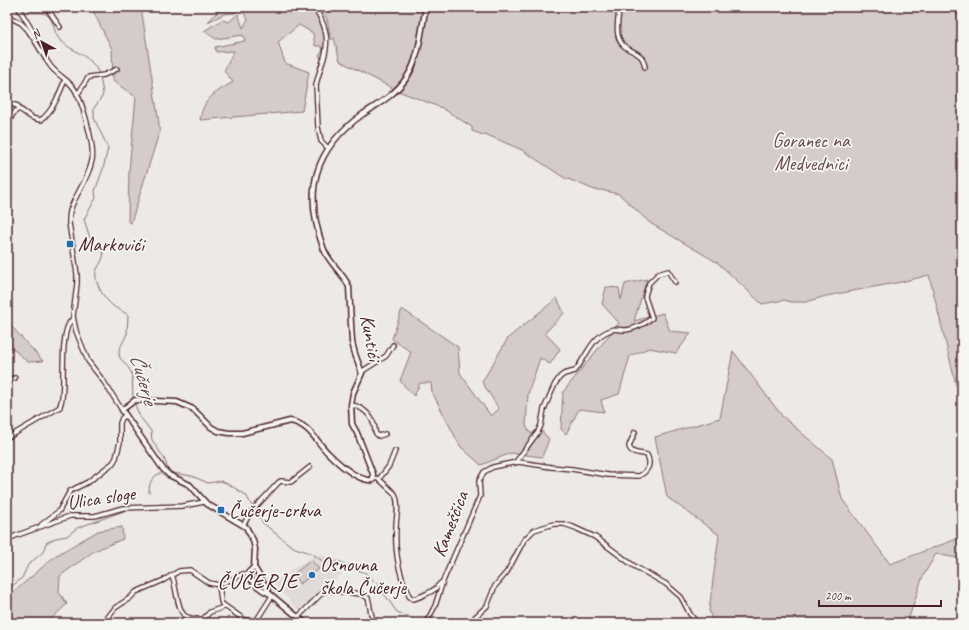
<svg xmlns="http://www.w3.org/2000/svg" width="969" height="630" font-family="Caveat,sans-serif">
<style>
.built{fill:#e0dad8}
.green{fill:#d4cbca;stroke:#8f757a}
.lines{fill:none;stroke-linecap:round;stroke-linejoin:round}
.stream{stroke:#886e73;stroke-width:1}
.minor-casing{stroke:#4a1f2b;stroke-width:6}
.tertiary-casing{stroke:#4a1f2b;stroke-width:7}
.minor{stroke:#f6f6f2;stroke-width:3.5}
.tertiary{stroke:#f6f6f2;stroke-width:4}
.poi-dot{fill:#1f6fb2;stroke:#f6f6f2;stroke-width:1.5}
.labels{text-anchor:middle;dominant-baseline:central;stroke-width:3.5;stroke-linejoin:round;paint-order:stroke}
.park-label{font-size:20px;fill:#6c4a53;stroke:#f6f6f2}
.poi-label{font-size:20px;fill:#4a1f2b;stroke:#f6f6f2;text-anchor:start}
.street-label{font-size:20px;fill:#4a1f2b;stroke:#f6f6f2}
.water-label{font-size:21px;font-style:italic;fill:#6e4d55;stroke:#f6f6f2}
.quarter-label{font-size:22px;letter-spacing:1px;fill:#4a1f2b;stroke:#f6f6f2}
</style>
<rect width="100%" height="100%" fill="#ece9e6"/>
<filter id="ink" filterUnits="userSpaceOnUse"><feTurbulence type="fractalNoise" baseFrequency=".025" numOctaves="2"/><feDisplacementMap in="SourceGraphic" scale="8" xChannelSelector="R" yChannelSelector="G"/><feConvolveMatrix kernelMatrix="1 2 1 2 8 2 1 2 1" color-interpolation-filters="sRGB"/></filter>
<g filter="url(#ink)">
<path class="built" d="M316,554L335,559L347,569L299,610L279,590L274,582Z"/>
<g class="green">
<path d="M91,7H141L160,130L131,223L128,222L129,170L136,97L113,81L112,49Z"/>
<path d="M218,7H243L235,13L224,14L208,22L219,10Z"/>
<path d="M255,7H313C316,11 320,16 322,20C328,33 327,49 322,61L319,55L323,50L321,46H315L313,33L299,25L278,42L285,63L309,72L302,111L200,120C203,98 215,93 233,82L224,71L234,51L216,52L215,47L245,41L243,35L216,39L204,31L222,20L229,22L238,14L243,28L248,19L243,12Z"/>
<path d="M320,7H962V409L929,275L901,282L826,296L806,302H791L784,300L762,304L718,263L650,223L619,194L601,190H595L563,177L522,150L485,134L483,135L472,131V127L442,108L398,91L340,61L334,38L331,40L327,19Z"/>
<path d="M647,279L634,321L663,313L670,331L691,333L676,353L649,348L630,356L619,394L601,400L604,412L579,409L566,434L561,429L563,392L619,323L602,304L606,287L619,288L621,300L625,284Z"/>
<path d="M557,298L564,313L545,333L560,349L550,364L540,358L528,394L526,426L531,434L539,428L549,439L542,457L511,453L481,465L460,446L432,392L431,383H420L414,396L400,381L411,352L392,339L402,309L458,347L460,373L491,416L499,409L482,382L508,338Z"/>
<path d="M7,322L12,327L43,361L28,362L12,348L7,352Z"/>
<path d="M733,351L782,416L832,459L842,499L890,564L962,537V559L936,554L923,576L908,620H834V623H713L709,610L719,535L667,497L655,437L720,418Z"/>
<path d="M122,527L123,539L94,551L60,576L59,592L67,604L47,623H7V598L55,556L98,531Z"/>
<path d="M311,560L319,569L300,584L293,575Z"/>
</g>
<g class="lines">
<g class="stream">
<path d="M24,7L32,13C38,13 43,12 47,15C55,21 53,33 60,40C72,52 93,56 99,74"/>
<path d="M100,77L103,93L102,97L94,108V118L108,148L103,169L95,191L96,198L84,219L91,241L103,252C105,259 98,265 96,272C94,283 104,298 112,305C116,309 123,311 128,315L127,334L119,350V354L120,358L128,367L132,374L133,399"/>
<path d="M134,402L140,417L151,431L152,440L164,458L168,469L173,473L192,476L208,483L221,481L228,484L246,495L253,508"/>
<path d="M149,493C149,482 152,475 164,472"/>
<path d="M255,511L263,523L286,542L295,548L311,553L324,562H341L350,568L364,572L368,575L377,584L397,612L410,617L416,623"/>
<path d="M7,588L11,587L22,578L28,565L43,552L46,543L56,538L67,536L77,528L127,510"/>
</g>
<g class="minor-casing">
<g id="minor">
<path d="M18,7L35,35V39"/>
<path d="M46,7L60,27"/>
<path d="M314,7C325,23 330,38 324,58C321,67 318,76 316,85L318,127L321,141L328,148"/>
<path d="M619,7C619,16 616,27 618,35C622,52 636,49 642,58C644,61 644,64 645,67"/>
<path d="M956,7L962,17"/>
<path d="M7,16L21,23L26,28C35,39 41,52 49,64C55,74 66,78 73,87C82,98 95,147 92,160C89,178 77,192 71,208C69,213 69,218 69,223L77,274V284L73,316L76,331L88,361L104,382L122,410"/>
<path d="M77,94C82,90 84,82 89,77L104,75L117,69"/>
<path d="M7,103L18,106V109"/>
<path d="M7,126L13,114L18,109C27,111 27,119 41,120C53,111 59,94 65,80"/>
<path d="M361,372L386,356L393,345"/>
<path d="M7,380L15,378"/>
<path d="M351,405C361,406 371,414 374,425C376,430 373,433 379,436L385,434"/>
<path d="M7,438L60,407C60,404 62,401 62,398C65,381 59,328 73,319"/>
<path d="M515,463L538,432L541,425L544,409L555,384L560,377L564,374L575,371C587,356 591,337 611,330C615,328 619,330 624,330C632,330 645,324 652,318L645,297L646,292L649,283L658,274L668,271L675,282"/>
<path d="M374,478L379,479L395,494C400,505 396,516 396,528C395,545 397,562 402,578C404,585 408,589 409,596L413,599C418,598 431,592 435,589C437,587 439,584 442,582"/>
<path d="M379,479L389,466L395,451"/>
<path d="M244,524L250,513L279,482L281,481L291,482L310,467"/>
<path d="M41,525L59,511L70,491L88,482L113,463L116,458L120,442V423L122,418L126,415"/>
<path d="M7,541L15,536L70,516H95L123,508L183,506L204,502"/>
<path d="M172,575C176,585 177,608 184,615C188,619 198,619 203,619L210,612L224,607"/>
<path d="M219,585L221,601L222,604L245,620L256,621L272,596"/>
<path d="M298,617L325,590L361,594L368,598C371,607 369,616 376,623"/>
<path d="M103,623L115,608L130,598L136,592L164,580L179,571L190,570L209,583L219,585L243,574H249"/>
<path d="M426,623L435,606L443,581L480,496L479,481L484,472L493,467L512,463L519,462L551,467L572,469L608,475L639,476C648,471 652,465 647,455C639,452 631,455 629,446L635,432"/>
<path d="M472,623L475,617L487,606L495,586L507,572L524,540L534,530L554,524H564L573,527L595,537L634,566L666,584L681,597L690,614L697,623"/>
</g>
</g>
<g class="tertiary-casing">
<g id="tertiary">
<path d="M254,567L249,572C249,582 261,590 270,594L305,623"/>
<path d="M270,594L254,567L255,549L253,540L246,527L207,504L190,485L169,475L163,469L122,410L135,400L177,402L193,409L211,427L218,431L229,433H242L290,421C309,424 316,441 328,453C338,463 358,482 373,480V474L357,433L352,424L351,405L353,393L362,373L355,354L352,342L349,287C343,272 328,263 323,247C303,191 314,149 363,114C380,103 396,94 407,77C420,58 421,29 426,7"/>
</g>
</g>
<use href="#minor" class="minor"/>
<use href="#tertiary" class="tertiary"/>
</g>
</g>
<g class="poi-dot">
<rect x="66" y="240" width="8" height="8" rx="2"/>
<rect x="217" y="506" width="8" height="8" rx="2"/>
<circle cx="312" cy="575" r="4"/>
</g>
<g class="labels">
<g class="park-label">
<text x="811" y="140">Goranec na<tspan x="811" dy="23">Medvednici</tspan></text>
</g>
<g class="poi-label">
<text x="78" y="244">Markovići</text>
<text x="229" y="510">Čučerje-crkva</text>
<text x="320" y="564">Osnovna<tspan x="320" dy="23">škola Čučerje</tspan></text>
</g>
<g class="street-label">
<text transform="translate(371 338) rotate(80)">Kuntići</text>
<text transform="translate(101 498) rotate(-8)">Ulica sloge</text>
<text transform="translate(450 524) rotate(-69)">Kameščica</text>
</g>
<g class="water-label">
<text transform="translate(144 379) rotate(74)">Čučerje</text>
</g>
<g class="quarter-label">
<text x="258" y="581">ČUČERJE</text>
</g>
</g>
<rect width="969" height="630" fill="none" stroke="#f6f6f2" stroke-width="24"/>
<rect x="12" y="12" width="945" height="606" fill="none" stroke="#4a1f2b" stroke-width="1.5" filter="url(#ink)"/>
<g transform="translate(42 42) rotate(320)" stroke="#f6f6f2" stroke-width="3" paint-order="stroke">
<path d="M0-3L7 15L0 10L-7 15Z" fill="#4a1f2b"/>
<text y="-6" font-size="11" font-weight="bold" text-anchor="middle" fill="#4a1f2b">N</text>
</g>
<path d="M819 600v6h122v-6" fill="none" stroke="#4a1f2b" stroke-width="2"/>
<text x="825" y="600" font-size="12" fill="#4a1f2b" stroke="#f6f6f2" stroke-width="3" paint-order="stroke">200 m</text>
</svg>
